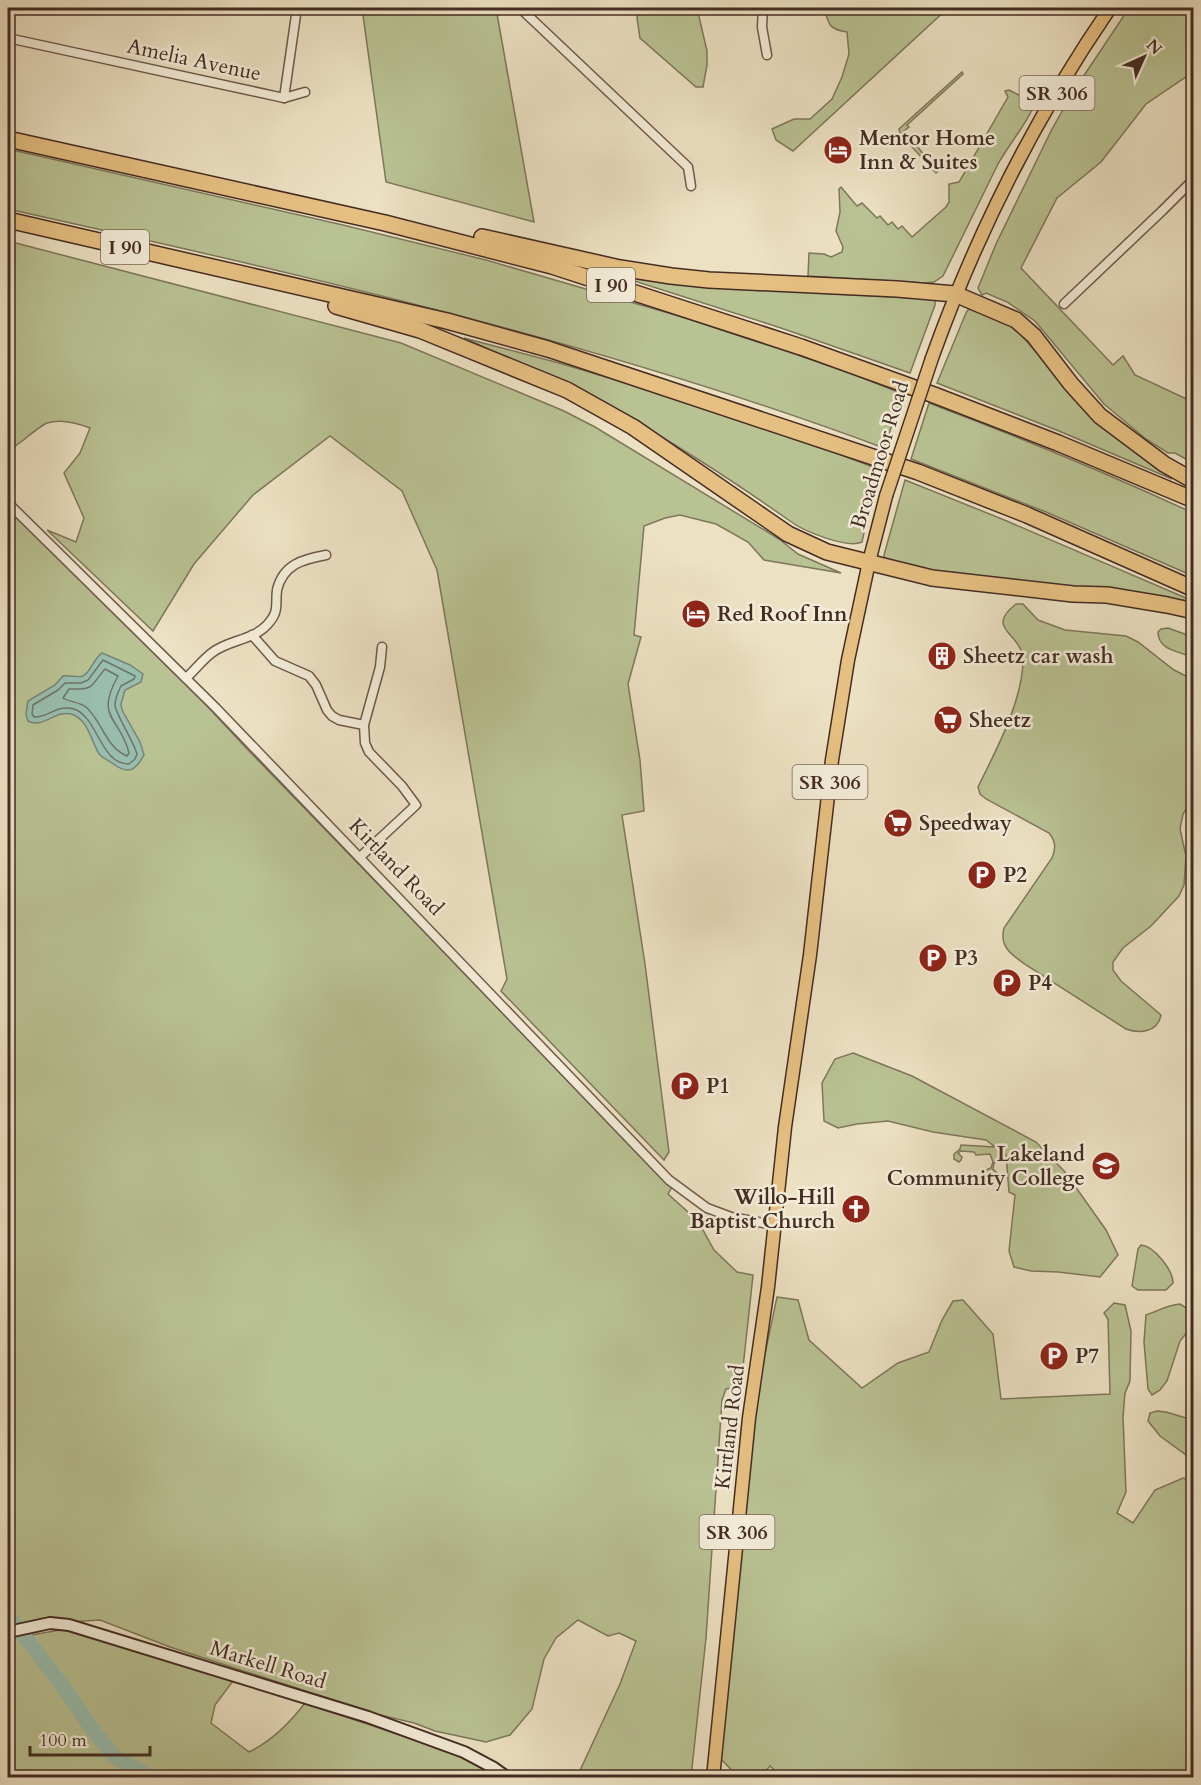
<svg xmlns="http://www.w3.org/2000/svg" width="1201" height="1785" font-family="Cardo,serif">
<style>
.green{fill:#b9c293;stroke:#7e775b;stroke-width:1.5}
.water{fill:#99beaf;stroke:#778477;stroke-width:1.5}
.lines{fill:none;stroke-linecap:round;stroke-linejoin:round}
.shore{stroke:#6e7569;stroke-width:1.5}
.river{stroke:#99beaf;stroke-width:15}
.street-casing{stroke:#6e594b;stroke-width:11}
.secondary-casing{stroke:#442c23;stroke-width:14}
.primary-casing{stroke:#442c23;stroke-width:15}
.highway-casing{stroke:#442c23;stroke-width:18}
.street{stroke:#f3ecd8;stroke-width:8}
.secondary{stroke:#f3ecd8;stroke-width:10}
.primary{stroke:#e6c082;stroke-width:12}
.highway{stroke:#e6c082;stroke-width:15}
.primary-bridge-casing{stroke:#442c23;stroke-width:15;stroke-linecap:butt}
.primary-bridge{stroke:#e6c082;stroke-width:12}
.labels{text-anchor:middle;dominant-baseline:central;stroke-width:5;stroke-linejoin:round;paint-order:stroke}
.shield{fill:#f3ecd8;stroke:#786659;stroke-width:1.5}
.shield-label{font-size:20px;font-weight:bold;fill:#442c23}
.street-label{font-size:21px;fill:#442c23;stroke:#f3ecd8}
.poi-label{font-size:21px;font-weight:bold;fill:#442c23;stroke:#f3ecd8;text-anchor:start}
</style>
<rect width="100%" height="100%" fill="#ece1c3"/>
<filter id="stains"><feTurbulence type="fractalNoise" baseFrequency=".00333" numOctaves="4"/><feColorMatrix values="0 0 0 0 .2 0 0 0 0 .09 0 0 0 0 .02 0 0 0 .5 -.17"/></filter>
<radialGradient id="worn" r=".72"><stop offset=".6" stop-color="#630" stop-opacity="0"/><stop offset="1" stop-color="#630" stop-opacity=".3"/></radialGradient>
<g class="green">
<path d="M362,8H496L534,222L386,182Z"/>
<path d="M639,8H697L707,51V65L703,87H696L640,38L637,18Z"/>
<path d="M824,8H948L793,151L776,140L772,129L794,119H810L832,99L842,77L849,54L847,32C828,29 829,24 824,8Z"/>
<path d="M1129,8H1193V72L1146,104L1101,162L1057,198L1021,268L1113,365L1123,356L1135,375L1193,402V463L1175,453H1168L1146,439L1104,404L1035,321L1007,302L986,293L982,295L978,288L996,244L1051,131L1073,92Z"/>
<path d="M962,72L963,74L907,125L909,127L904,131L938,171L936,173L900,134L899,129Z"/>
<path d="M1009,90L1030,101L1033,108C1023,129 1009,144 998,164L943,276L934,282L925,283L808,276L809,253L824,254L831,257L842,252L843,247L836,231L840,212L839,189L841,187L857,206L862,203L877,218L880,216L888,225L892,222L898,229L902,226L912,237L946,207L949,202V184L959,182L1008,97L1005,91Z"/>
<path d="M8,149L343,225L486,260L689,319L848,372L903,394L884,448C600,342 304,275 8,209Z"/>
<path d="M8,241L401,343L564,411L595,427L779,539L798,554L841,573L764,560L748,542L716,524L680,515L665,518L644,526L634,635L641,637L628,684L640,760L644,811L622,815L645,964L669,1152L664,1160L501,991L507,979L437,570L402,491L330,436L253,495L194,564L153,631L47,530L76,542L84,518L64,473L80,453L90,428C77,423 60,419 47,423C39,426 19,445 8,451Z"/>
<path d="M623,274L817,293L931,299L935,301V305L910,373L781,328L622,277Z"/>
<path d="M970,307L1008,324L1019,332L1068,390L1106,430L1172,479L1059,431L937,383L966,313Z"/>
<path d="M464,338L559,363L666,395L818,446L878,469L862,542C847,549 803,531 790,521C743,488 694,455 644,427C585,394 525,366 464,338Z"/>
<path d="M929,403C1019,437 1107,473 1193,513V576L1046,512L911,459Z"/>
<path d="M905,480L1002,519L1193,601V608L937,574L885,560L884,555Z"/>
<path d="M8,509L160,657L159,658L194,692L248,750L672,1187L668,1194L698,1221L714,1250L737,1272L753,1275L741,1386L726,1389L722,1400L706,1638L691,1777H577L620,1684L636,1641L619,1633L608,1636L578,1620L556,1638L544,1659L532,1709L510,1735L486,1742L435,1731L414,1723L376,1714L170,1647L100,1620L8,1626Z"/>
<path d="M1016,604H1023L1038,620L1065,630L1126,636L1138,642L1174,670L1188,677L1193,676V798L1183,814L1180,829L1186,856L1184,885L1179,896L1151,926L1123,948L1113,962V970L1121,981L1161,1015C1158,1032 1140,1034 1126,1029L1026,965C1012,955 999,947 1004,928L1052,858C1056,848 1056,842 1049,833L986,799L980,794L978,787C996,750 1022,703 1023,661C1023,632 983,630 1016,604Z"/>
<path d="M1168,628L1193,637V658C1181,651 1158,651 1158,632L1161,629Z"/>
<path d="M853,1053L912,1076L1036,1142L1065,1172L1106,1230L1118,1255L1100,1277L1058,1272L1031,1271L1014,1267L1009,1251L1015,1195L1009,1192L1006,1155L1000,1150L999,1159L994,1163L993,1169L997,1173L996,1182L993,1184L982,1183L984,1171L991,1168L993,1162L990,1154L976,1155L974,1152L961,1151L958,1153L962,1157L961,1160L959,1162L954,1159V1154L960,1149L961,1145L995,1147L986,1140L933,1132L888,1121L857,1124L838,1128L824,1121L822,1083L835,1059Z"/>
<path d="M1141,1245C1154,1246 1173,1270 1173,1283L1166,1290H1138L1132,1286L1138,1249Z"/>
<path d="M777,1297L798,1300L809,1340L862,1388L898,1363L929,1352L942,1320L953,1301L963,1300L993,1334L1001,1399L1110,1394L1108,1319L1104,1313L1114,1303L1125,1305L1131,1331L1130,1381L1125,1393L1123,1417L1126,1492L1117,1513L1133,1523L1155,1490L1183,1478L1193,1482V1777L783,1778L770,1766L760,1777L739,1778L720,1758L758,1387Z"/>
<path d="M1180,1304L1188,1309L1192,1317L1189,1330L1180,1341L1167,1381L1160,1390L1152,1395L1148,1389L1144,1342L1146,1315C1158,1311 1167,1305 1180,1304Z"/>
<path d="M1157,1411L1166,1412L1193,1420V1460L1160,1436L1148,1421L1150,1413Z"/>
<path d="M66,1629L233,1681L215,1705L211,1723L249,1752C272,1741 289,1724 305,1703L465,1757L498,1777L8,1778V1639Z"/>
</g>
<path class="water" d="M102,653L130,665L143,674L141,682L125,690L121,704L122,710L140,742L144,755C134,773 127,774 112,763C108,760 103,758 100,755C91,743 89,719 71,714C55,710 43,729 28,721L26,714L28,701L55,685L63,676C69,675 78,678 83,676C91,672 94,658 102,653Z"/>
<g class="lines">
<g class="shore">
<path d="M103,660L135,676L134,679L121,686C118,692 115,699 115,705C115,713 133,740 137,754L135,759L129,764C100,764 98,717 74,709C57,704 48,718 34,717L32,714L33,705L58,690L65,683H81L88,680Z"/>
<path d="M105,669L118,676C94,719 120,716 129,753L127,756C106,747 103,724 88,709C81,701 70,703 63,698L69,689C96,690 90,686 105,669Z"/>
</g>
<path class="river" d="M8,1615L62,1685L92,1729L115,1757L152,1778"/>
<g class="street-casing">
<g id="street">
<path d="M520,8L688,167L691,186"/>
<path d="M763,8L762,27L767,55"/>
<path d="M8,38L284,98L297,8"/>
<path d="M284,98L305,92"/>
<path d="M1064,304L1162,211L1194,179"/>
<path d="M8,503L216,708L669,1180L707,1208L731,1217L774,1225"/>
<path d="M252,635L275,661L309,676L316,685L327,710L332,716L339,720L364,725"/>
<path d="M186,678C195,670 203,659 213,652C229,640 253,640 267,625C280,611 275,605 277,590C283,564 304,559 326,555"/>
<path d="M360,857L416,805L402,786L369,752L365,743L364,725L380,667L382,647"/>
</g>
</g>
<g class="secondary-casing">
<path id="secondary" d="M8,1632L50,1623L69,1625L368,1717L464,1752L494,1768L508,1778"/>
</g>
<g class="primary-casing">
<g id="primary">
<path d="M932,358C976,235 1036,116 1110,8"/>
<path d="M713,1778L749,1418L768,1287L785,1127L810,955L832,760L848,660L869,562L886,496"/>
</g>
</g>
<g class="highway-casing">
<g id="highway">
<path d="M8,139L385,223L552,266L801,347L934,395L1058,443L1194,500"/>
<path d="M8,220L447,321L548,349L918,472L1027,515L1194,589"/>
<path d="M482,237L620,268L671,276L709,280L897,289L955,294L1016,320L1034,336L1071,384L1100,416L1164,464L1194,481"/>
<path d="M336,306L420,330L567,390L633,427L788,534L827,552L932,578L1073,594L1107,595L1167,605L1194,611"/>
</g>
</g>
<use href="#street" class="street"/>
<use href="#secondary" class="secondary"/>
<use href="#primary" class="primary"/>
<use href="#highway" class="highway"/>
<g class="primary-bridge-casing">
<path id="primary-bridge" d="M886,496L932,358"/>
</g>
<use href="#primary-bridge" class="primary-bridge"/>
</g>
<defs>
<g id="hotel-disc" transform="scale(1.5)"><circle r="9.5" fill="#8f2418" stroke="#f3ecd8"/><path d="M-6-4.5h1.5V1H6V5H4.5V3h-9V5H-6ZM-4 0a1.8 1.8 0 1 1 3.6 0ZM.5 0V-2.5h3Q6-2.5 6 0Z" fill="#fff"/></g>
<g id="building-disc" transform="scale(1.5)"><circle r="9.5" fill="#8f2418" stroke="#f3ecd8"/><path d="M-4-6H4V6H1V3H-1V6H-4ZM-2.5-4.3h1.7v1.8h-1.7ZM.8-4.3h1.7v1.8H.8ZM-2.5-1h1.7V.8h-1.7ZM.8-1h1.7V.8H.8Z" fill="#fff"/></g>
<g id="supermarket-disc" transform="scale(1.5)"><circle r="9.5" fill="#8f2418" stroke="#f3ecd8"/><path d="M-6-5.5h2.5l.6 2H6L4.5 2H-2.5L-4.4-4H-6ZM-1.5 3.2a1.3 1.3 0 1 0 .1 0ZM3 3.2a1.3 1.3 0 1 0 .1 0Z" fill="#fff"/></g>
<g id="parking-disc" transform="scale(1.5)"><circle r="9.5" fill="#8f2418" stroke="#f3ecd8"/><path d="M-3.5-5.5H1a3.5 3.5 0 0 1 0 7H-1V5.5H-3.5ZM-1-3.4V-.6H.8a1.4 1.4 0 0 0 0-2.8Z" fill="#fff"/></g>
<g id="university-disc" transform="scale(1.5)"><circle r="9.5" fill="#8f2418" stroke="#f3ecd8"/><path d="M0-5L7-2L0 1L-7-2ZM-4 1L0 2.5L4 1V4Q0 6-4 4Z" fill="#fff"/></g>
<g id="church-disc" transform="scale(1.5)"><circle r="9.5" fill="#8f2418" stroke="#f3ecd8"/><path d="M-1.2-6h2.4v3.5h3.3v2.4h-3.3V6h-2.4V-.1h-3.3v-2.4h3.3Z" fill="#fff"/></g>
</defs>
<g fill-rule="evenodd">
<use href="#hotel-disc" x="838" y="150"/>
<use href="#hotel-disc" x="696" y="614"/>
<use href="#building-disc" x="942" y="656"/>
<use href="#supermarket-disc" x="948" y="720"/>
<use href="#supermarket-disc" x="898" y="823"/>
<use href="#parking-disc" x="982" y="875"/>
<use href="#parking-disc" x="933" y="958"/>
<use href="#parking-disc" x="1007" y="983"/>
<use href="#parking-disc" x="685" y="1086"/>
<use href="#university-disc" x="1106" y="1166"/>
<use href="#church-disc" x="856" y="1209"/>
<use href="#parking-disc" x="1054" y="1356"/>
</g>
<g class="labels">
<g class="shield">
<rect x="1019.5" y="76" width="75" height="34" rx="4.5"/>
<rect x="101" y="230" width="48" height="34" rx="4.5"/>
<rect x="587" y="268" width="48" height="34" rx="4.5"/>
<rect x="792.5" y="765" width="75" height="34" rx="4.5"/>
<rect x="699.5" y="1515" width="75" height="34" rx="4.5"/>
</g>
<g class="shield-label">
<text x="1057" y="93">SR 306</text>
<text x="125" y="247">I 90</text>
<text x="611" y="285">I 90</text>
<text x="830" y="782">SR 306</text>
<text x="737" y="1532">SR 306</text>
</g>
<g class="street-label">
<text transform="translate(194 60) rotate(12)">Amelia Avenue</text>
<text transform="translate(880 455) rotate(-73)">Broadmoor Road</text>
<text transform="translate(396 867) rotate(46)">Kirtland Road</text>
<text transform="translate(730 1427) rotate(-83)">Kirtland Road</text>
<text transform="translate(268 1665) rotate(17)">Markell Road</text>
</g>
<g class="poi-label">
<text x="859" y="138">Mentor Home<tspan x="859" dy="24">Inn &amp; Suites</tspan></text>
<text x="717" y="614">Red Roof Inn</text>
<text x="963" y="656">Sheetz car wash</text>
<text x="969" y="720">Sheetz</text>
<text x="919" y="823">Speedway</text>
<text x="1003" y="875">P2</text>
<text x="954" y="958">P3</text>
<text x="1028" y="983">P4</text>
<text x="706" y="1086">P1</text>
<text x="1085" y="1154" text-anchor="end">Lakeland<tspan x="1085" dy="24">Community College</tspan></text>
<text x="835" y="1197" text-anchor="end">Willo-Hill<tspan x="835" dy="24">Baptist Church</tspan></text>
<text x="1075" y="1356">P7</text>
</g>
</g>
<rect width="1201" height="1785" fill="none" stroke="#ece1c3" stroke-width="30"/>
<rect x="9" y="9" width="1183" height="1767" fill="none" stroke="#442c23" stroke-width="3"/>
<rect x="15" y="15" width="1171" height="1755" fill="none" stroke="#442c23" stroke-width="1.5"/>
<g transform="translate(1144 57) rotate(45)" stroke="#f3ecd8" stroke-width="4.5" paint-order="stroke">
<path d="M0-4.5L10 22L0 15L-10 22Z" fill="#442c23"/>
<text y="-9" font-size="16" font-weight="bold" text-anchor="middle" fill="#442c23">N</text>
</g>
<path d="M30 1746v9h120v-9" fill="none" stroke="#442c23" stroke-width="3"/>
<text x="39" y="1746" font-size="18" fill="#442c23" stroke="#f3ecd8" stroke-width="4.5" paint-order="stroke">100 m</text>
<rect width="100%" height="100%" filter="url(#stains)"/>
<rect width="100%" height="100%" fill="url(#worn)"/>
</svg>
